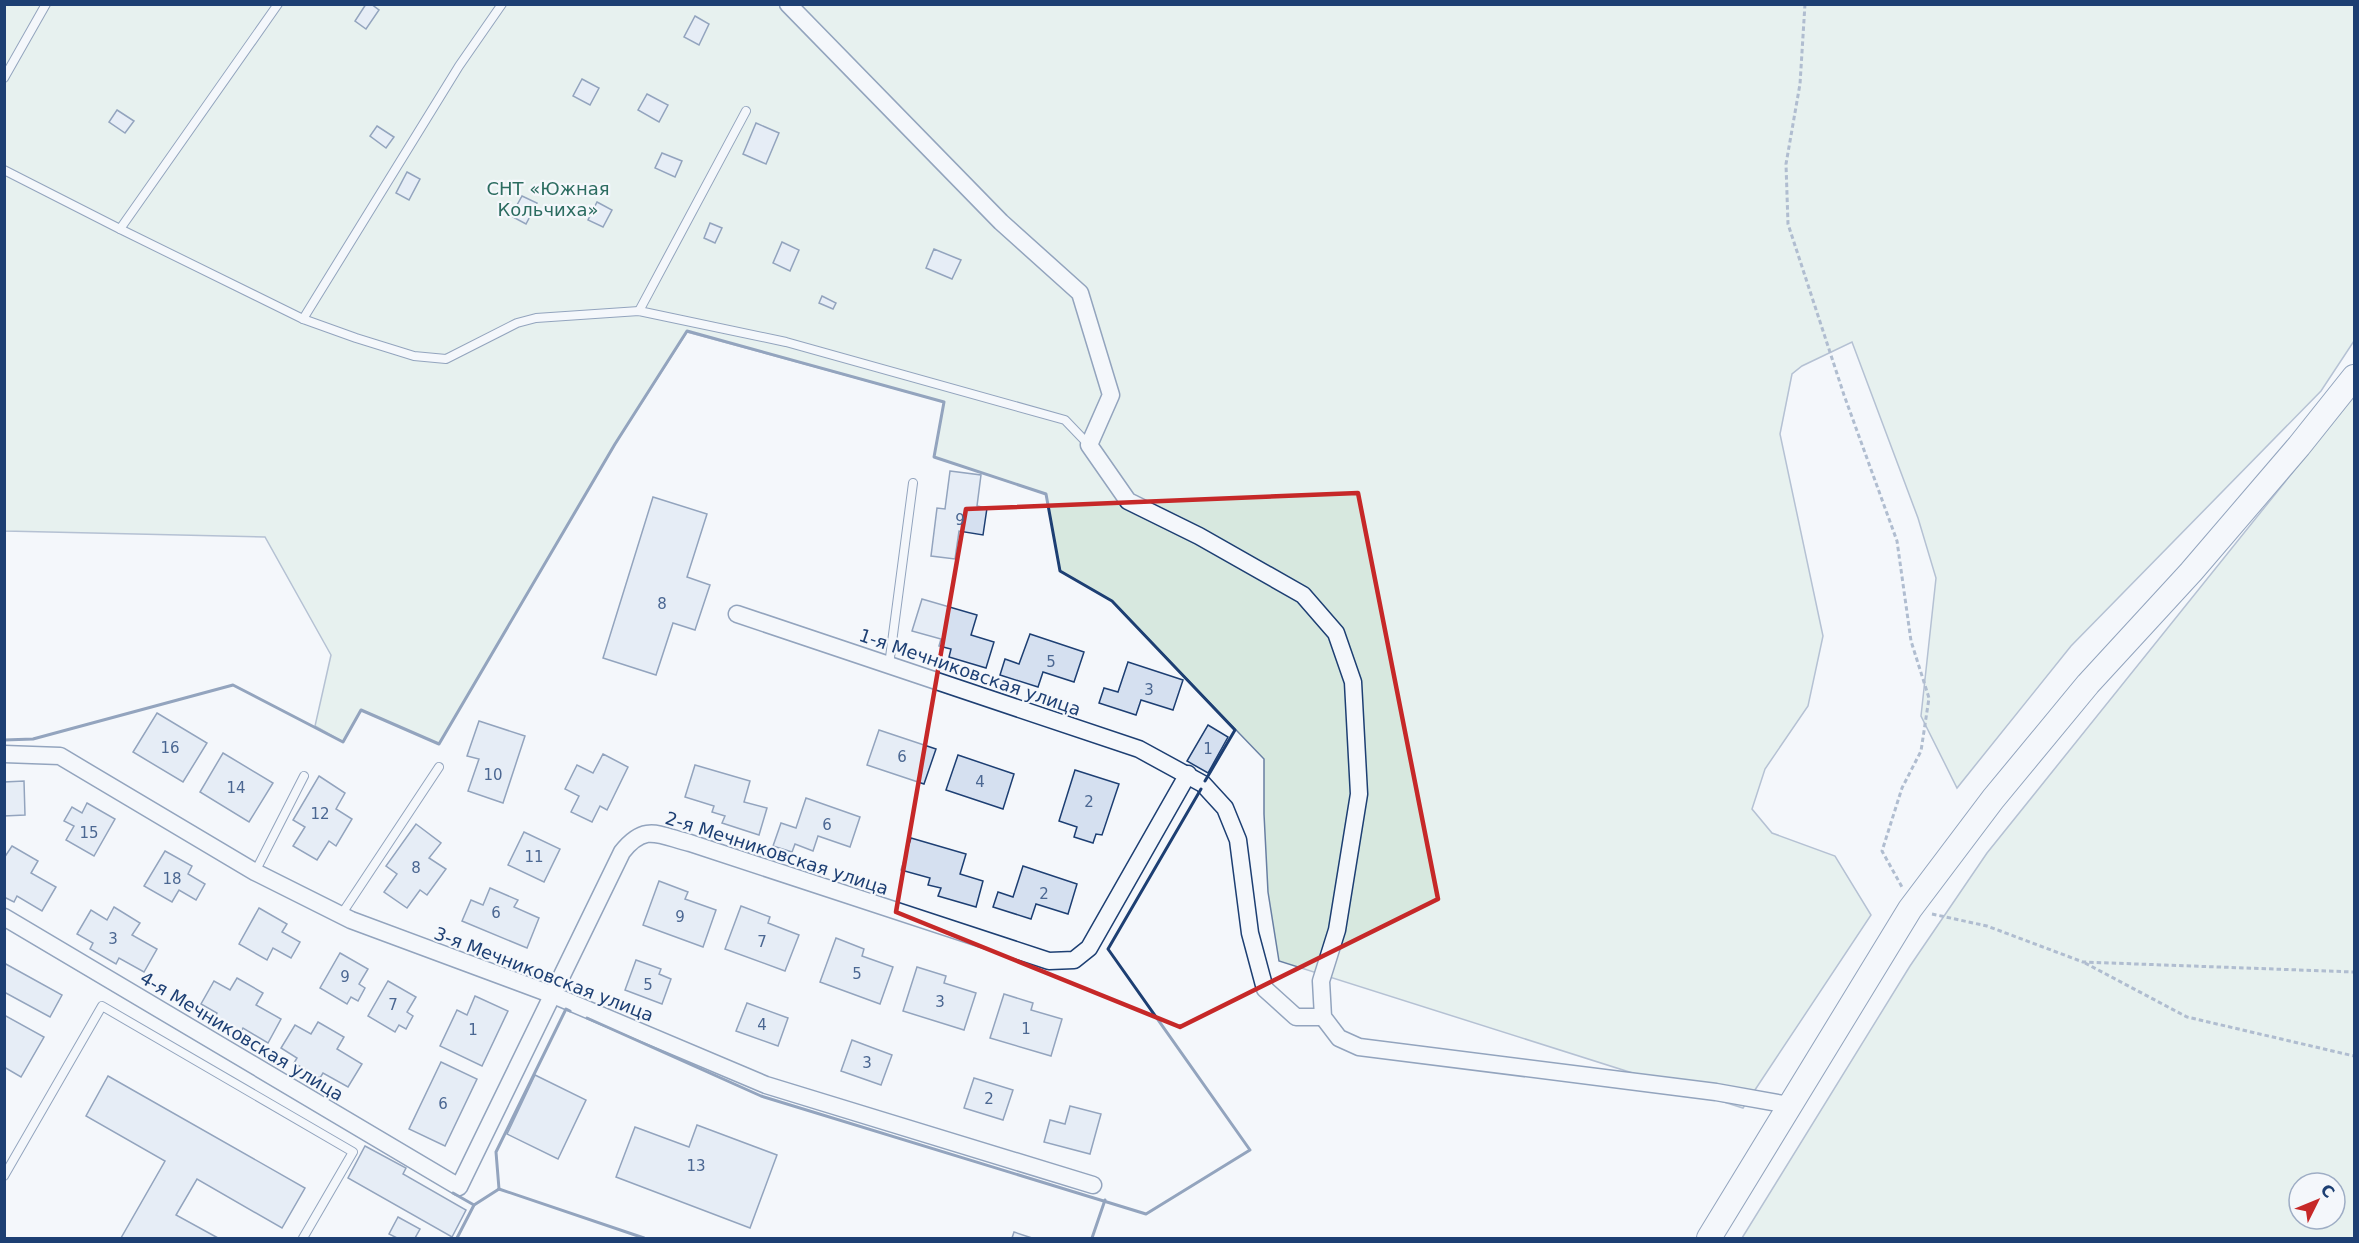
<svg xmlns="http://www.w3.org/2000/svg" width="2359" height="1243" font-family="'DejaVu Sans',sans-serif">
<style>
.green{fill:#d7e8df;stroke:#687fa3;stroke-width:1.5;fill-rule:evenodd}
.building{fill:#d5e0f0;stroke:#1d3f73;stroke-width:1.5}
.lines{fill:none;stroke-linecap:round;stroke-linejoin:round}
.service-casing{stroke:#1d3f73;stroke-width:10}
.minor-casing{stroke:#1d3f73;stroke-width:19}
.secondary-casing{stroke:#1d3f73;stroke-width:26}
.path{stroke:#5e769c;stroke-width:3;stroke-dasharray:4.5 3;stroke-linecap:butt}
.service{stroke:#f4f7fb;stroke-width:8}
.minor{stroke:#f4f7fb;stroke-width:16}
.secondary{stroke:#f4f7fb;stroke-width:24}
.wall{stroke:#1d3f73;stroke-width:3}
.marked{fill:none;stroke:#c62828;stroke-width:4.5;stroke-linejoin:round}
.labels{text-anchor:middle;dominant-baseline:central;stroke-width:4.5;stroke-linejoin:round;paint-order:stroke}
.number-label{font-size:15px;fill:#4b6792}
.park-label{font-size:18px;fill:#2c6c60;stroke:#f4f7fb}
.street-label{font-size:18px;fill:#1d3f73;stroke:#f4f7fb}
</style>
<rect width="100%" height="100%" fill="#f4f7fb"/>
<g class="green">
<path d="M4,5H2354V341L2321,391L2071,646L1957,788L1921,716L1936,578L1918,518L1852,342L1802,366L1792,374L1780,434L1823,636L1808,706L1765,769L1752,809L1772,833L1835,856L1871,915L1743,1108L1279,961L1268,892L1264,814V759L1112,601L1060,571L1046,494L934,457L944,402L687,332L615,444L439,744L361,710L343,742L315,726L331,655L265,537L5,531Z"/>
<path d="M2354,396V1238H1742L1910,966L1987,853ZM2299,1183H2335V1219H2299Z"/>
</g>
<g class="building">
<path d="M366,4H371L379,10L366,29L355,21Z"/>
<path d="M695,16L709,24L699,45L684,37Z"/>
<path d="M582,79L599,88L590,105L573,96Z"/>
<path d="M647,94L668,105L659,122L638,110Z"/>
<path d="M117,110L134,121L125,133L109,122Z"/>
<path d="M756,123L779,133L766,164L743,154Z"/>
<path d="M377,126L394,137L386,148L370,136Z"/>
<path d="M662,153L682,161L675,177L655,168Z"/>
<path d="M407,172L420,179L409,200L396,193Z"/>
<path d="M522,196L537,203L526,224L511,216Z"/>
<path d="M597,202L612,210L603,227L588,220Z"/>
<path d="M710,223L722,228L715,243L704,238Z"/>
<path d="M782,242L799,250L790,271L773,263Z"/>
<path d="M934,249L961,260L952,279L926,268Z"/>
<path d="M822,296L836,303L833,309L819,303Z"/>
<path d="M950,471L981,475L977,506L987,508L983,535L959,531L955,559L931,556L937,508L945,509Z"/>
<path d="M653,497L707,514L687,577L710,585L695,630L673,623L656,675L603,658Z"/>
<path d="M922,599L977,615L971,635L994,642L986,668L949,657L951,649L939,646L941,639L912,631Z"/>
<path d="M1030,634L1084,652L1074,682L1043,672L1038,687L1000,675L1005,659L1019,664Z"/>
<path d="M1128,662L1183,680L1173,710L1141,700L1136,715L1099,703L1104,688L1118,692Z"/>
<path d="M157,713L207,743L183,782L133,752Z"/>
<path d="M479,721L525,736L503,803L468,791L479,759L467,756Z"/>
<path d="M1208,725L1228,737L1208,773L1187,761Z"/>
<path d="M879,730L936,749L924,784L867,765Z"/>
<path d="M223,753L273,783L249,822L200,792Z"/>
<path d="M603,754L628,767L607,810L600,806L592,822L571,812L579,796L565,789L577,765L593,773Z"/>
<path d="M958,755L1014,774L1003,809L946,790Z"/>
<path d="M695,765L750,781L744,802L767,808L759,835L722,823L725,816L712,812L714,806L685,797Z"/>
<path d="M1075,770L1119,784L1102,835L1096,834L1093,843L1074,837L1077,827L1059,821Z"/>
<path d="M319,776L345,793L336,809L352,819L336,846L329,841L317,860L293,846L305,827L293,820Z"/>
<path d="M24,781L25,815L4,816V782Z"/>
<path d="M806,798L860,817L850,847L818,836L813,851L795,844L792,852L773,846L781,823L796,828Z"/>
<path d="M87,803L115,819L94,856L66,840L74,826L64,821L72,807L82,813Z"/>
<path d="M416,824L441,843L429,858L446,869L427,895L420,890L407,908L384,892L397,874L386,866Z"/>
<path d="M524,832L560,849L544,882L508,865Z"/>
<path d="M911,838L966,854L960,874L983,881L976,907L938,896L941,888L928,885L930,878L901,870Z"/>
<path d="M12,846L38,861L31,873L56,887L42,911L17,896L14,902L4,897V858Z"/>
<path d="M165,851L192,866L188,874L205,884L196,900L179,890L172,902L144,886Z"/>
<path d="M1023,866L1077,884L1068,914L1036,904L1031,919L993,907L998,892L1013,897Z"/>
<path d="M659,881L688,892L685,899L716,910L703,947L643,925Z"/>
<path d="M490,888L518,900L514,907L539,918L527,948L462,921L471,900L483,905Z"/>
<path d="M741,906L770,917L768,923L799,935L785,971L725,949Z"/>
<path d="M114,907L140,923L132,935L157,949L144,972L119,958L116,964L90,949L93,943L77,934L91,910L107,920Z"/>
<path d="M259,908L287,924L282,932L300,942L291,958L273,948L267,960L239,944Z"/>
<path d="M836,938L864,949L862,956L893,967L880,1004L820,982Z"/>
<path d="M340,953L368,969L359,984L365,988L358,1001L351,997L347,1004L320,988Z"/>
<path d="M636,960L661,969L659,974L671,979L662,1004L625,990Z"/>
<path d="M4,963L62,995L50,1017L4,992Z"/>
<path d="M917,967L946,976L944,983L976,993L964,1030L903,1011Z"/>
<path d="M237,978L263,993L256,1005L281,1019L268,1043L243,1028L240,1034L214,1019L217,1013L201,1004L214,981L230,990Z"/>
<path d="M388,981L416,997L407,1012L413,1016L406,1029L399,1025L395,1032L368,1016Z"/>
<path d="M1004,994L1033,1003L1031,1010L1062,1019L1051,1056L990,1038Z"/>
<path d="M475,996L508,1011L482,1066L440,1046L457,1010L467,1015Z"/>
<path d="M747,1003L788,1018L778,1046L736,1031Z"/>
<path d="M4,1015L44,1037L21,1077L4,1067Z"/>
<path d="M318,1022L344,1037L337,1049L362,1064L348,1087L323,1073L320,1078L294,1063L297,1058L281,1048L295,1025L311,1034Z"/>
<path d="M852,1040L892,1055L881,1085L841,1071Z"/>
<path d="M441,1062L477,1079L445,1146L409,1129Z"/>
<path d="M535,1075L586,1100L558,1159L507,1134Z"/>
<path d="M108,1076L305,1188L282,1228L197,1179L176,1215L218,1238H121L165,1161L86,1116Z"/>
<path d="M974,1078L1013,1090L1003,1120L964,1108Z"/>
<path d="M1070,1106L1101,1114L1090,1154L1044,1142L1050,1120L1065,1124Z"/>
<path d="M697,1125L777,1155L750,1228L616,1177L635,1127L689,1147Z"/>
<path d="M365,1146L406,1168L403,1174L466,1210L452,1237L348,1178Z"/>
<path d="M398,1217L420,1229L415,1238H397L389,1234Z"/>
<path d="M1014,1232L1032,1238H1012Z"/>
</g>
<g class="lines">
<g class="service-casing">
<g id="service">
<path d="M4,78L46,4"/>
<path d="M4,170L120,229L303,319L356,338L414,356L446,359L517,323L536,318L639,311L786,342L1065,420L1089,445"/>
<path d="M120,229L278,4"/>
<path d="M639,311L746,111"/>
<path d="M303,319L459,66L502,4"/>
<path d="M889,665L913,483"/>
<path d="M255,872L304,776"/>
<path d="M341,915L439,767"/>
<path d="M4,1176L102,1006L353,1152L303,1238"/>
</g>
</g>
<g class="minor-casing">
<g id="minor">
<path d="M788,4L1001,222L1080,293L1111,395L1089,445L1128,501L1199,536L1303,595L1336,633L1353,682L1359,794L1337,930L1321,981L1323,1017L1339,1038L1359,1047L1716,1092L1789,1105"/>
<path d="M737,614L1139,749L1203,784L1225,808L1238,840L1250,933L1265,989L1296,1017H1323"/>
<path d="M4,754L60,756L255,872L351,920L553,995L766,1085L1093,1185"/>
<path d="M4,917L459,1187L622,852C645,823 658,835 690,843L1049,961L1074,960L1089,948L1188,774"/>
</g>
</g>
<g class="secondary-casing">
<path id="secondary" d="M1709,1238L1910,909L1993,799L2088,684L2191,572L2299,446L2354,377"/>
</g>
<g class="path">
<path d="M1805,4L1800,84L1786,164L1788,224L1844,395L1897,541L1911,641L1929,698L1921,751L1902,788L1882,851L1902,887"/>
<path d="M1932,914L1987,926L2083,962L2354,972"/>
<path d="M2085,963L2187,1017L2354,1056"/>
</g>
<use href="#service" class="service"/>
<use href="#minor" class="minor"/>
<use href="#secondary" class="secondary"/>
<g class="wall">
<path d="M4,740L33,739L233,685L343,742L361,710L439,744L615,444L687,331L944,402L934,457L1046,494L1060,571L1112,601L1235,730L1205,781"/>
<path d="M587,1018L761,1096L1146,1214L1250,1150L1108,949L1201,789"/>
<path d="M499,1189L496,1152L566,1009L570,1011"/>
<path d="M499,1189L644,1238"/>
<path d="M453,1193L474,1205"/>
<path d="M457,1238L474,1205L499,1189"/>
<path d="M1092,1238L1105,1200"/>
</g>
</g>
<path d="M0 0H2359V1243H0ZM1358,493L1438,899L1180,1027L896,912L966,509Z" fill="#f4f7fb" fill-opacity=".55" fill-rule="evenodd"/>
<path class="marked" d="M1358,493L1438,899L1180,1027L896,912L966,509Z"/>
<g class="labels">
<g class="number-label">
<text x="960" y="520">9</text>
<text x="662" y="604">8</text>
<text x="1051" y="662">5</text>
<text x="1149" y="690">3</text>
<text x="170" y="748">16</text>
<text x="1208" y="749">1</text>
<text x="902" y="757">6</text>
<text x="493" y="775">10</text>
<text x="980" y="782">4</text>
<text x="236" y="788">14</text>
<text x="1089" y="802">2</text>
<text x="320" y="814">12</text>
<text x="827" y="825">6</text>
<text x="89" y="833">15</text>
<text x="534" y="857">11</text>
<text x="416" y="868">8</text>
<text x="172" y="879">18</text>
<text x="1044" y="894">2</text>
<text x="496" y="913">6</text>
<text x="680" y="917">9</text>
<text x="113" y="939">3</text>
<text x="762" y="942">7</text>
<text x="857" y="974">5</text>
<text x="345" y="977">9</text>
<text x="648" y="985">5</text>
<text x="940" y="1002">3</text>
<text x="393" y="1005">7</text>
<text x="762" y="1025">4</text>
<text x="1026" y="1029">1</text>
<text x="473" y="1030">1</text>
<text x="867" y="1063">3</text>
<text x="989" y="1099">2</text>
<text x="443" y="1104">6</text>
<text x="696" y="1166">13</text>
</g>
<g class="park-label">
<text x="548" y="188">СНТ «Южная<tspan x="548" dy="21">Кольчиха»</tspan></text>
</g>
<g class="street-label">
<text transform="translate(970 672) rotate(19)">1-я Мечниковская улица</text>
<text transform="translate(777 853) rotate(18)">2-я Мечниковская улица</text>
<text transform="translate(544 974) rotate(21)">3-я Мечниковская улица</text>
<text transform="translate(242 1036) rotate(31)">4-я Мечниковская улица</text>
</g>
</g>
<rect width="2359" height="1243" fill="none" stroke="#1d3f73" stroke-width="12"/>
<g transform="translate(2317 1201) rotate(47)"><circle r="28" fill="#f4f7fb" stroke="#9eadc5" stroke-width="1.5"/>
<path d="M0-4.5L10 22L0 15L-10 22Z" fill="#c62828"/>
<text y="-9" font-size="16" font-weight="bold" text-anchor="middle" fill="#1d3f73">С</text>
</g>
</svg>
